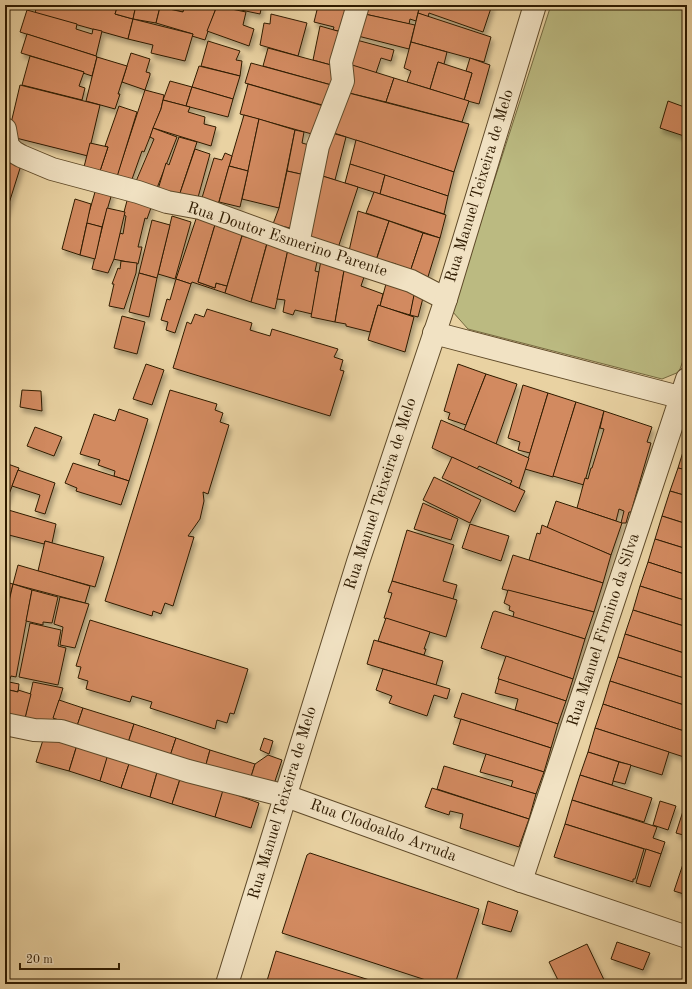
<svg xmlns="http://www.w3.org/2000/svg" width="692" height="989" font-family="'Old Standard TT',serif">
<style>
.green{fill:#bbba81;stroke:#756a40}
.building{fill:#d28a61;stroke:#2f1b00;filter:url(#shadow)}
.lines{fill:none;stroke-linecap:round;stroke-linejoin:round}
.minor-casing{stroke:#5e4928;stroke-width:24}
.minor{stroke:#f1e2c3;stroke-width:22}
.labels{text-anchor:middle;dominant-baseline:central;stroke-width:3;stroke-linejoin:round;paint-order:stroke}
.street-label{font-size:16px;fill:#2f1b00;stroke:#f1e2c3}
</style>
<defs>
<filter id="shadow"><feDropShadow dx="2.5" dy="4.5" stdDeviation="2" flood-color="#0004"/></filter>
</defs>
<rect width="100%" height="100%" fill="#e9d2a2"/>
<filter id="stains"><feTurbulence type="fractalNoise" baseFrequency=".005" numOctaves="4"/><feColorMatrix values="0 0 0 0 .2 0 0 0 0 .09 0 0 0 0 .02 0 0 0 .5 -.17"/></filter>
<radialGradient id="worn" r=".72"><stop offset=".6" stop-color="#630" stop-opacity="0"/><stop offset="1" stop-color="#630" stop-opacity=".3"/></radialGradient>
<path class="green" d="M551,5H687V349L679,372L662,379L468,329L452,311Z"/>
<g class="building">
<path d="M37,5H107L117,8L115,14L133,19L128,39L35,13Z"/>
<path d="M107,5H125L124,9Z"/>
<path d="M125,5H136L133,19L115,14L117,8L124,9Z"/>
<path d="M136,5H185L183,12L160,7L156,23L133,19Z"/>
<path d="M185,5H217L205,40L192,36L193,34L156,23L160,7L183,12Z"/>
<path d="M217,5H262L260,14Z"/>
<path d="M315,5H354L348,33L333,30L334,27L314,22L318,6Z"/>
<path d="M362,5H420L416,21L410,19L409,24L360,13Z"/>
<path d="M420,5H492L483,32L429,13L428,17L418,13Z"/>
<path d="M217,6L246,12L243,25L254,29L249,46L207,31Z"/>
<path d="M27,10L77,24L76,29L92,34L93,29L102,31L96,56L20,32Z"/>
<path d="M360,13L415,25L409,49L354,35Z"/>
<path d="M418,13L491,37L484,62L411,42Z"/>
<path d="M271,14L307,23L298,56L260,45L264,23L270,24Z"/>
<path d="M133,19L193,34L185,61L151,53L153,45L128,39Z"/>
<path d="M320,26L341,32L331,65L313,60Z"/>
<path d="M27,34L96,56L97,57L92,76L83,73L84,72L21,53Z"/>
<path d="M349,38L394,50L391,61L381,58L376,73L344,63Z"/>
<path d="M208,41L240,51L236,60L242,61L240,76L201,66Z"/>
<path d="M411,42L447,52L444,64L438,62L430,89L407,82L411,71L404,68Z"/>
<path d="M268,48L331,65L335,86L263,66Z"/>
<path d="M131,53L150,59L146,72L150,73V75L145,90L122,82Z"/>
<path d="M30,56L84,72L79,86L85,88L82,100L22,85Z"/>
<path d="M97,57L127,66L118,94H120L115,109L86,101Z"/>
<path d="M470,58L490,65L479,104L464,100L472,73L466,71Z"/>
<path d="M438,62L472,73L464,100L430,89Z"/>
<path d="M251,63L335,86L329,107L245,83Z"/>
<path d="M349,64L394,78L386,102L345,92Z"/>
<path d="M199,66L240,76L233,99L192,87Z"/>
<path d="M394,78L469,101L462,122L386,102Z"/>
<path d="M170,81L192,87L186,106L163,100Z"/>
<path d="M248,84L327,107L319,136L240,114Z"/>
<path d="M20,85L100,105L88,156L8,136Z"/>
<path d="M192,87L233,99L228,117L186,106Z"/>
<path d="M145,90L164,95L161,109L144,152L142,151L131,182L116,178Z"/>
<path d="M345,92L469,124L454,172L334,133Z"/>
<path d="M163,100L190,107L188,112L205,117L204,124L216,127L211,146L153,128L161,109Z"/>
<path d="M668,101L687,108V137L660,128Z"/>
<path d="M119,106L137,112L116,180L99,174L108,147L105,146Z"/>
<path d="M244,115L259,119L248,171L229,166Z"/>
<path d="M259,119L295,130L279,208L242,199Z"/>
<path d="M153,128L177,137L155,193L134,186L154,139L150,137Z"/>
<path d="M295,130L304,132L302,143L313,146L305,175L287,171Z"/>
<path d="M328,132L346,137L335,180L316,174Z"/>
<path d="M179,137L197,142L179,196H156L166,163L169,165Z"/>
<path d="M356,140L454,172L448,196L350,164Z"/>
<path d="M90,143L108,147L99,174L83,171Z"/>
<path d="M195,149L210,154L197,201L179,196Z"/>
<path d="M225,153L232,156L218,205L201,201L214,158L222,160Z"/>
<path d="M5,156L22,162L5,216Z"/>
<path d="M350,164L385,175L380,194L345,183Z"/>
<path d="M229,166L248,171L240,207L219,202Z"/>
<path d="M287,171L305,175L294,229L273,224L279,208Z"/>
<path d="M316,174L358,187L338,248L305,242Z"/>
<path d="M385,175L448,196L444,214L380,194Z"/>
<path d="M113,190L102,227L86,223L95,192Z"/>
<path d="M374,192L446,215L440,238L366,213Z"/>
<path d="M128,197L153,202L147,219L145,218L138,247H142L138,264L113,259L120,233L123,234L126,216L124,215V212Z"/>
<path d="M75,199L91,204L80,255L62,249Z"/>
<path d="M107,208L125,212L114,259L108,273L92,269Z"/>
<path d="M358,211L389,221L376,260L349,251Z"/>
<path d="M198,213L217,218L198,282L215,288L216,283L227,286L225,293L192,282L191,284L176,279Z"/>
<path d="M172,216L191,222L175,279L158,274Z"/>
<path d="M217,218L244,229L227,286L216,283L215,288L198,282Z"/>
<path d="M152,220L170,225L157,278L139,273Z"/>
<path d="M389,221L423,233L409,275L395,270L396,264L388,262L386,267L375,264Z"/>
<path d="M87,223L102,227L95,259L80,255Z"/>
<path d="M423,233L440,238L427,280L409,275Z"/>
<path d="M242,236L267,243L251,302L225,293Z"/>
<path d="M268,240L289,245L275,309L251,302Z"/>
<path d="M289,245L319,253L315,271L319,272L312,314L295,310L293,315L283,312L285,300L277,299Z"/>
<path d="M321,260L345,265L335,322L311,317Z"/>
<path d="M121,261L137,263L136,273L124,309L109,306L114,284H112L118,268L120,269Z"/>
<path d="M345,265L367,268L361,286L383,294L380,306L378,305L370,332L346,326V324L335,322Z"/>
<path d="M139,273L157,278L149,317L129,312Z"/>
<path d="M176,279L191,284L175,333L166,330L168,322L161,320L167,299L170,300Z"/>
<path d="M386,284L415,293L410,315L380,306Z"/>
<path d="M414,295L423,298L418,317L410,315Z"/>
<path d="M378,305L414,317L405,352L368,340Z"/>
<path d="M207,309L252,323L250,330L270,336L272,329L338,349L334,357L343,360L340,370L344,371L330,416L173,368L187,322L191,324L195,314L204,317Z"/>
<path d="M122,316L145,322L137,354L114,348Z"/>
<path d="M146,364L164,370L152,405L133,399Z"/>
<path d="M458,364L486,374L466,425L448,419L450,413L444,411Z"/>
<path d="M486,374L517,384L496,444L464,430Z"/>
<path d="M523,385L548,393L530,453L518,450L520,442L508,438Z"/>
<path d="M22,390L41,391L42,411L20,407Z"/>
<path d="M170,390L217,404L215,410L223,413L220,422L229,425L208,494L203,492L204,501L200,519L188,536L194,537L173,606L165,603L161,614L153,611L152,616L105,601Z"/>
<path d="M548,393L576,402L553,477L525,469Z"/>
<path d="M576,402L604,411L584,485L553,476Z"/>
<path d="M119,409L148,419L129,481L114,476L115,471L98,465L100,460L80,454L94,414L115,421Z"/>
<path d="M604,411L652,427L647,442L651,443L631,512H629L626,523H621L624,511L619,509L616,521L577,508L585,478L588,479L591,468H592L604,429L600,428Z"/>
<path d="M441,420L529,458L519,489L510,484L512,481L479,466L477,469L432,448Z"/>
<path d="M35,427L62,437L54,456L27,446Z"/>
<path d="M687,439V470L678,468Z"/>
<path d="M452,457L525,491L515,512L442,478Z"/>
<path d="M5,463L19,468L6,502H5Z"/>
<path d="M73,463L129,481L121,505L76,491L77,488L65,483Z"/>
<path d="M678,468L687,470V496L670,491Z"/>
<path d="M18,470L55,483L45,514L35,511L40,495L12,486Z"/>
<path d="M434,477L481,500L470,523L423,500Z"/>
<path d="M670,491L687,496V524L662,516Z"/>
<path d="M556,501L622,523L611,555L547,528Z"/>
<path d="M423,503L458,519L451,540L414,529Z"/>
<path d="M5,509L56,524L52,543L45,541L44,544L5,534Z"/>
<path d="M662,516L687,524V549L655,539Z"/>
<path d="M470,524L509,536L501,561L462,548Z"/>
<path d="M542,525L611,555L603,583L529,560L537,533L540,534Z"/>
<path d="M407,530L454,545L443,581L457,585L453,599L392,581Z"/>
<path d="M655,539L687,549V575L648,562Z"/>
<path d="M45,541L104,557L95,587L38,571Z"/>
<path d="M513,555L603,583L594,612L502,589Z"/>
<path d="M648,562L687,575V601L640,586Z"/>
<path d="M18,565L90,586L85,603L13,584Z"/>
<path d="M392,581L457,600L446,637L384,618L392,593L388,592Z"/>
<path d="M5,582L13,584L5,619Z"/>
<path d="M13,584L32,590L16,677L11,676L9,682L19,684L18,692L5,689V619Z"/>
<path d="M640,586L687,601V627L633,610Z"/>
<path d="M32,590L58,597L52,623L43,622V625L26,621Z"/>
<path d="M508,590L594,612L585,639L513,617L514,612L509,610L510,606L504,603Z"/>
<path d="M60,597L89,604L75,648L60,645L63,627L54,624Z"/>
<path d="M633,610L687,627V654L625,634Z"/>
<path d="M495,611L585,639L573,679L481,648L493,612Z"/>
<path d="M386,618L430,632L424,649H426L424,655L378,641Z"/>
<path d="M90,620L248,669L234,714L230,713L227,723L217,720L215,729L150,708L152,702L132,696L130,702L86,689L88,681L78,678L81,667L76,666Z"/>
<path d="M30,623L61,630L58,646L66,648L58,685L19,677Z"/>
<path d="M625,634L687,654V679L618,657Z"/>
<path d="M374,640L443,661L436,685L367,664Z"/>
<path d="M506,656L573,679L566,701L498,679Z"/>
<path d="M618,657L687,679V706L610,681Z"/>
<path d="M383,669L450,689L447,699L434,695L427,716L389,703L392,696L376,690Z"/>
<path d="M499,679L566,701L558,724L515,710L518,699L495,693Z"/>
<path d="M610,681L687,706V732L603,704Z"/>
<path d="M33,682L63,688L51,727L25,718Z"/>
<path d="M9,690L18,692V690L31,694L25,718L5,714V707Z"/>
<path d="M462,693L558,724L551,748L454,717Z"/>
<path d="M59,700L83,708L77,726L53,718Z"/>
<path d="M603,704L687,732V758L595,728Z"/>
<path d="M83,708L134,724L127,746L77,726Z"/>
<path d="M461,719L551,748L544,772L453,744Z"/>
<path d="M134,724L176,738L169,759L127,746Z"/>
<path d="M595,728L669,752L662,775L588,752Z"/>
<path d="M47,737L77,745L69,771L36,762L43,740L45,742Z"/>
<path d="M176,738L210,750L205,768L169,759Z"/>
<path d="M264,738L273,741L269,754L260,750Z"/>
<path d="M77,745L108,756L100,781L69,771Z"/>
<path d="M210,750L255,764L250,780L205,768Z"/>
<path d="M588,752L619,762L612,785L580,775Z"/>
<path d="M108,754L130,761L121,788L100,781Z"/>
<path d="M486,754L544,772L536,794L511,787L513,781L480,772Z"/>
<path d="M268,755L282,760L274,784L250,780L255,764Z"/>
<path d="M130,761L158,769L150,797L121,788Z"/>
<path d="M619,762L631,765L625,784L613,781Z"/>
<path d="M444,766L536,794L529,819L437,789Z"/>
<path d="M158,769L181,776L172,804L150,797Z"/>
<path d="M580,775L652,798L644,822L572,800Z"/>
<path d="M181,776L224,790L215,817L172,804Z"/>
<path d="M432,788L529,819L519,847L460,828L463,814L450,811L449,815L425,807Z"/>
<path d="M223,790L259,803L251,828L215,817Z"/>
<path d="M572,800L657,827L653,838L665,842L661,854L565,824Z"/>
<path d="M660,801L676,806L668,830L653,825Z"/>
<path d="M684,808L687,809V836L676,833Z"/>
<path d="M565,824L644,849L635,879H633V882L554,857Z"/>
<path d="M646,849L661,854L650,887L636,883Z"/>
<path d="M310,853L479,909L455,984H438L282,933L307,855Z"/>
<path d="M684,861L687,862V895L674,891Z"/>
<path d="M488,901L518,911L511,932L482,924Z"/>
<path d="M617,942L650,953L643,970L611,959Z"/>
<path d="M587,944L606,984H560L549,962Z"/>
<path d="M276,951L376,982L375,984H266Z"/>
</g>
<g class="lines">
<g class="minor-casing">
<g id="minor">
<path d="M5,129L8,146L14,152L21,156L52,169L138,192L167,202L200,208L298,244L411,281L446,299"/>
<path d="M298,244L318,146L343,81L341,62L358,5"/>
<path d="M434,333L687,399"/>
<path d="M5,724L34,730L61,731L188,771L286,796L521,881L687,937"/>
<path d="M521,881L687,379"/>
<path d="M227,984L358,562L446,299L535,5"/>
</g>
</g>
<use href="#minor" class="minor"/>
</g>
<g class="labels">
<g class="street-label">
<text transform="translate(480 186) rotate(-73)">Rua Manuel Teixeira de Melo</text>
<text transform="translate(287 240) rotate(18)">Rua Doutor Esmerino Parente</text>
<text transform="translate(381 494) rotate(-72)">Rua Manuel Teixeira de Melo</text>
<text transform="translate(604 630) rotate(-72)">Rua Manuel Firmino da Silva</text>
<text transform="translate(283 803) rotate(-73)">Rua Manuel Teixeira de Melo</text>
<text transform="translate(383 831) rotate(20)">Rua Clodoaldo Arruda</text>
</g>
</g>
<rect width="692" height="989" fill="none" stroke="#e9d2a2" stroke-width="20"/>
<rect x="6" y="6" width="680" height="977" fill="none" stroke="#2f1b00" stroke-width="2"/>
<rect x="10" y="10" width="672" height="969" fill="none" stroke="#2f1b00"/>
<path d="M20 963v6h99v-6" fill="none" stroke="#2f1b00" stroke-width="2"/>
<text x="26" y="963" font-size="12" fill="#2f1b00" stroke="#f1e2c3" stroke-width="3" paint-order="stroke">20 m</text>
<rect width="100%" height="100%" filter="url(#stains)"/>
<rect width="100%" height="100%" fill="url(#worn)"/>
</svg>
